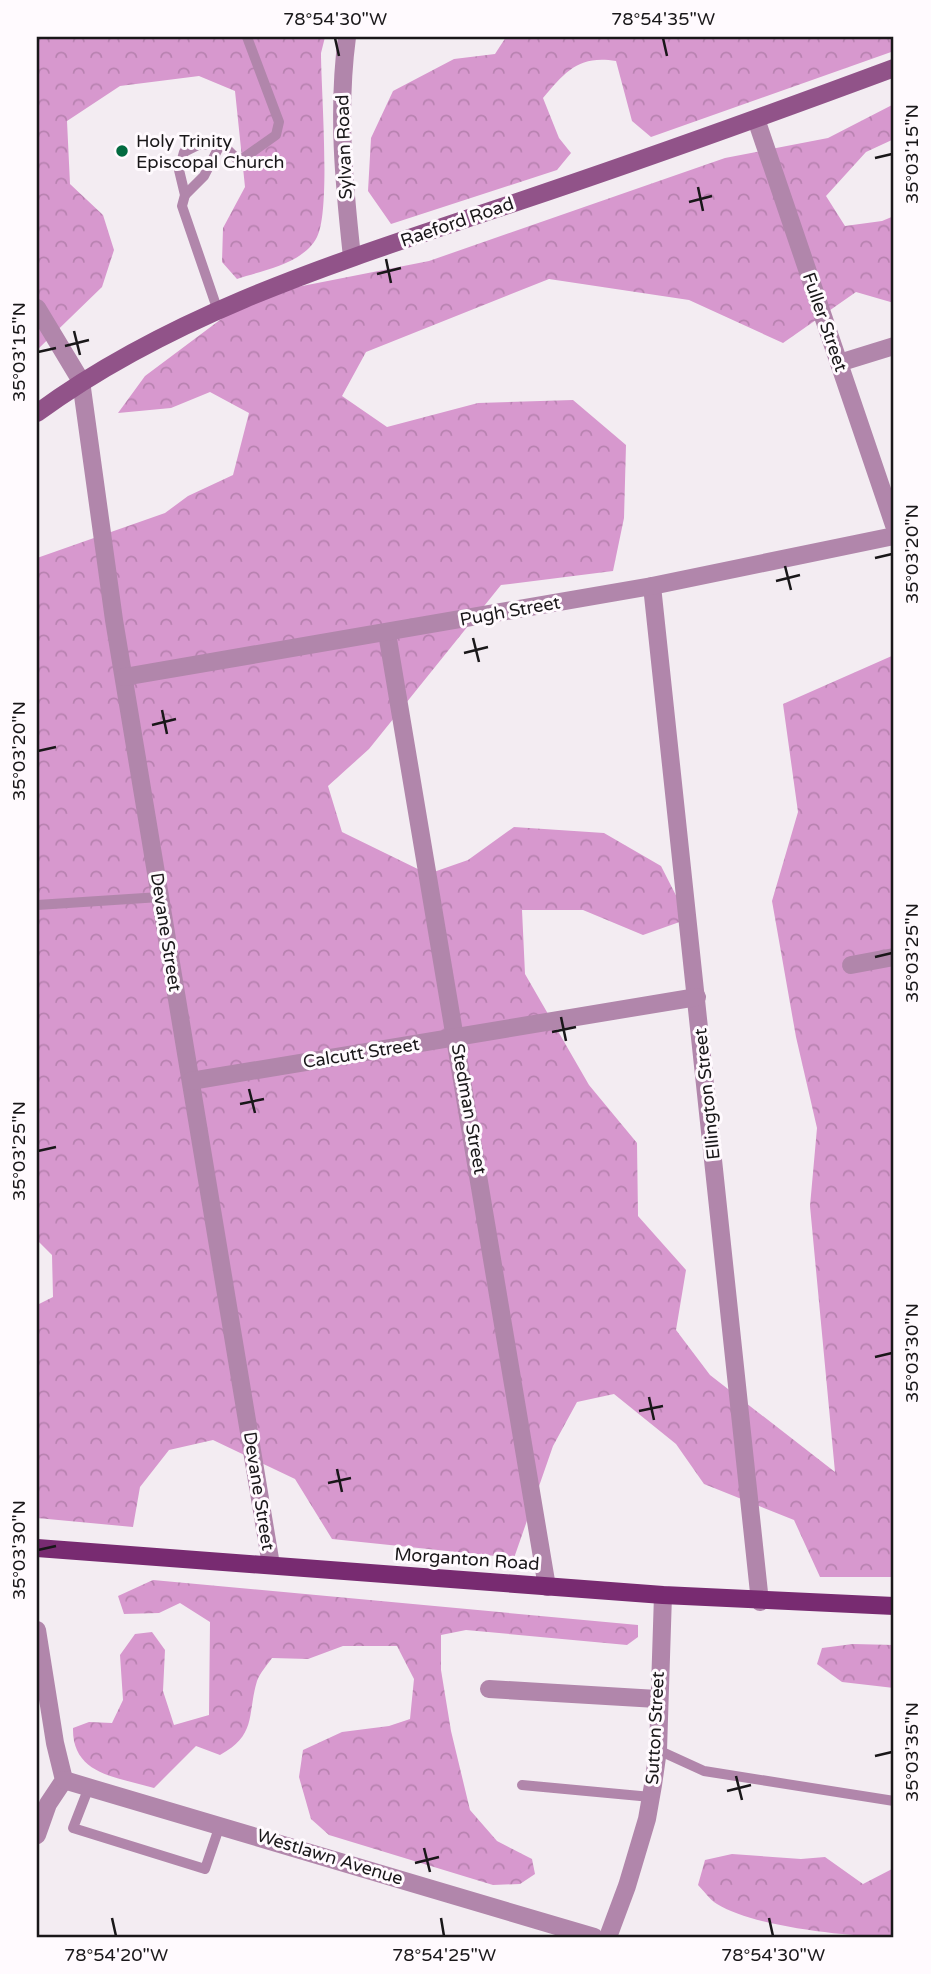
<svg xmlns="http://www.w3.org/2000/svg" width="931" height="1974" font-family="'Varela Round',sans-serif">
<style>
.forest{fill:url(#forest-crowns)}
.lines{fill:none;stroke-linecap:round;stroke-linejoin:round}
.service{stroke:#b186ab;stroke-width:10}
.minor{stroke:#b186ab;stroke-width:18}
.secondary{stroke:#915389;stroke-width:18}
.primary{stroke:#782b71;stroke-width:18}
.ticks{fill:none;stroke:#191719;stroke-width:2.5}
.poi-dot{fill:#026a40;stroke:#fffafe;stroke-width:2.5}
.labels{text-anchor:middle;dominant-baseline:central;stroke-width:6;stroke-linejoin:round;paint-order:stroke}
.poi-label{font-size:18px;fill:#191719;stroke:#fffafe;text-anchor:start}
.street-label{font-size:18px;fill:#191719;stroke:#fffafe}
.neatline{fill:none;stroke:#191719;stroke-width:2.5}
.ticks-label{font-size:18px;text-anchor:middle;fill:#191719}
</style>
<defs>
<pattern id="forest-crowns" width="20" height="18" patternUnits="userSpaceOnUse" patternTransform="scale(1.75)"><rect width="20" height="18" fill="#d798ce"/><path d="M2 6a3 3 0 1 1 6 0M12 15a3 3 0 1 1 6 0" fill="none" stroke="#b882b0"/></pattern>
</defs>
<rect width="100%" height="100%" fill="#f3ecf2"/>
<g class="forest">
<path d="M37,37H325L321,53C321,90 331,211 317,237C303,264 264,270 237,279L222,262L223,228L245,187L235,91L199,76L120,86L67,121L70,184L103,215L114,250L102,287L37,350Z"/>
<path d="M506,37H894V51L651,137L632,121L616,61C579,55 566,71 543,98L559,138L571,153L557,170L391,224L368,191L371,138L393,91L454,59L495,54Z"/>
<path d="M894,104V139L866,152L826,196L845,226L882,221L894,216V303L856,292L783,343L689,300L549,279L366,352L342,396L387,427L478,403L573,400L626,445L624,518L613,571L501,585L369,749L328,786L342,832L428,874L468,860L514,827L604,833L661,866L688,919L643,935L583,910H522L525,974L589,1085L637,1143L638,1216L686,1270L676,1330L710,1375L835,1472L810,1206L817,1128L796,1037L772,901L798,812L783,704L894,655V1577H820L794,1520L704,1484L676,1444L614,1394L577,1402L553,1446L514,1558L332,1539L295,1479L213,1440L169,1450L140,1487L133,1527L37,1518V1305L53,1297L52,1255L37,1240V558L165,513L188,496L233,475L249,413L210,392L171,408L118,413L145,376L252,296L429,261L725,158L828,138Z"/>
<path d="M153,1580L638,1625V1637L627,1645L466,1630L441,1635V1670L451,1731L470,1810L497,1841L532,1859L535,1874L520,1884L493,1885L329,1835L311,1819L299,1777L303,1750L342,1732L389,1726L410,1719L414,1679L397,1646H343L308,1659L272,1658C267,1665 260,1673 257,1681C247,1715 257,1735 220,1755L196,1746L154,1788C117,1777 72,1775 73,1728L89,1722L112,1723L123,1700L120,1655L135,1634L152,1632L165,1650L163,1691L174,1725L209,1715L210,1622L180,1603L159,1613L124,1614L118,1596Z"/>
<path d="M853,1644L894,1645V1688L842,1682L817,1664L822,1648Z"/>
<path d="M732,1854L801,1859L825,1857L863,1884L894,1868V1937C852,1937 753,1927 717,1904C710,1900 704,1891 698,1885L705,1860Z"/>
</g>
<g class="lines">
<g class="service">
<path d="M185,195L204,176L221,143"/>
<path d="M218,311L182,206L185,195L179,170L184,152L198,145L221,143L236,158L242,159L276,135L279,122L247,37"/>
<path d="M37,905L160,897"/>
<path d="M658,1750L704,1771L894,1801"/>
<path d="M522,1785L651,1797"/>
<path d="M89,1787L73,1828L205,1869L220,1825"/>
</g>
<g class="minor">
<path d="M347,37C337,112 344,183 352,257"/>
<path d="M756,119L894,525"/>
<path d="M37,308L81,381L114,620L271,1565"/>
<path d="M839,363L894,346"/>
<path d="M652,586L760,1602"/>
<path d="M387,633L547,1587"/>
<path d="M124,677L652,586L894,536"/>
<path d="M851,965L894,957"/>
<path d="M191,1081L697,997"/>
<path d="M37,1630L55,1743L64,1780L48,1804L37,1835"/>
<path d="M489,1689L657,1699"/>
<path d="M64,1780L594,1937"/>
<path d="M608,1937L627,1886L647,1819L653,1785L658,1750L663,1595"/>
</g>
<path class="secondary" d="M37,413C180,308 354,257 520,201C645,159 770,114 894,68"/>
<path class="primary" d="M37,1548L663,1595L894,1606"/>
</g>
<path class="ticks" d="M335,38L339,56M663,38L667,56M875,158L892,154M698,187L703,211M689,202L712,196M386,259L391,283M377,274L401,268M74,331L80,355M65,346L89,340M38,352L56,348M875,558L892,554M785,566L791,590M776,581L800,575M473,638L479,662M464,653L488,647M162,710L167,734M152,725L176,719M38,751L56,747M875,957L892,953M561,1017L566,1041M552,1032L576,1027M249,1089L255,1113M240,1104L264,1099M38,1151L56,1147M875,1357L892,1353M649,1397L654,1420M639,1411L663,1406M337,1469L342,1492M328,1483L351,1478M38,1550L56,1546M875,1756L892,1752M736,1776L742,1800M727,1791L751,1785M424,1848L430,1872M415,1863L439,1857M112,1918L116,1936M441,1918L444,1936M769,1918L773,1936"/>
<circle class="poi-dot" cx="122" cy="151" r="7"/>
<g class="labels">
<g class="poi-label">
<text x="136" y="141">Holy Trinity<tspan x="136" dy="21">Episcopal Church</tspan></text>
</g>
<g class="street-label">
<text transform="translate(344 147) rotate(-92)">Sylvan Road</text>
<text transform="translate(457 222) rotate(-19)">Raeford Road</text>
<text transform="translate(825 322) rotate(71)">Fuller Street</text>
<text transform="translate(510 611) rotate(-10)">Pugh Street</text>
<text transform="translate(166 932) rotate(81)">Devane Street</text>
<text transform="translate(361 1053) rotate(-9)">Calcutt Street</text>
<text transform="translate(707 1094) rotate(-96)">Ellington Street</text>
<text transform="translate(469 1109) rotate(80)">Stedman Street</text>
<text transform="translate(259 1491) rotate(81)">Devane Street</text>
<text transform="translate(467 1559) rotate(4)">Morganton Road</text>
<text transform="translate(655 1728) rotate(-87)">Sutton Street</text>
<text transform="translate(330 1857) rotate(17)">Westlawn Avenue</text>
</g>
</g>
<rect width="931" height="1974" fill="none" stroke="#fffafe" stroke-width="77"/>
<rect x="38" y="38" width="854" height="1898" class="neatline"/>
<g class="ticks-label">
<text x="335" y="25">78°54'30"W</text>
<text x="663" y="25">78°54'35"W</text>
<text transform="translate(912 154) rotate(-90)" y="6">35°03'15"N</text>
<text transform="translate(19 352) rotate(-90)" y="6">35°03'15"N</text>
<text transform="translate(912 554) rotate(-90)" y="6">35°03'20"N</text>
<text transform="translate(19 751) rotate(-90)" y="6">35°03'20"N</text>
<text transform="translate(912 953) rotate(-90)" y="6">35°03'25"N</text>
<text transform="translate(19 1151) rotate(-90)" y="6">35°03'25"N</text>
<text transform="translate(912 1353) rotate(-90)" y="6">35°03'30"N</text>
<text transform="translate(19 1550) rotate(-90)" y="6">35°03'30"N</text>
<text transform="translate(912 1752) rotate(-90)" y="6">35°03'35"N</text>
<text x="116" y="1961">78°54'20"W</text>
<text x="444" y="1961">78°54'25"W</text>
<text x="773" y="1961">78°54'30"W</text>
</g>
</svg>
